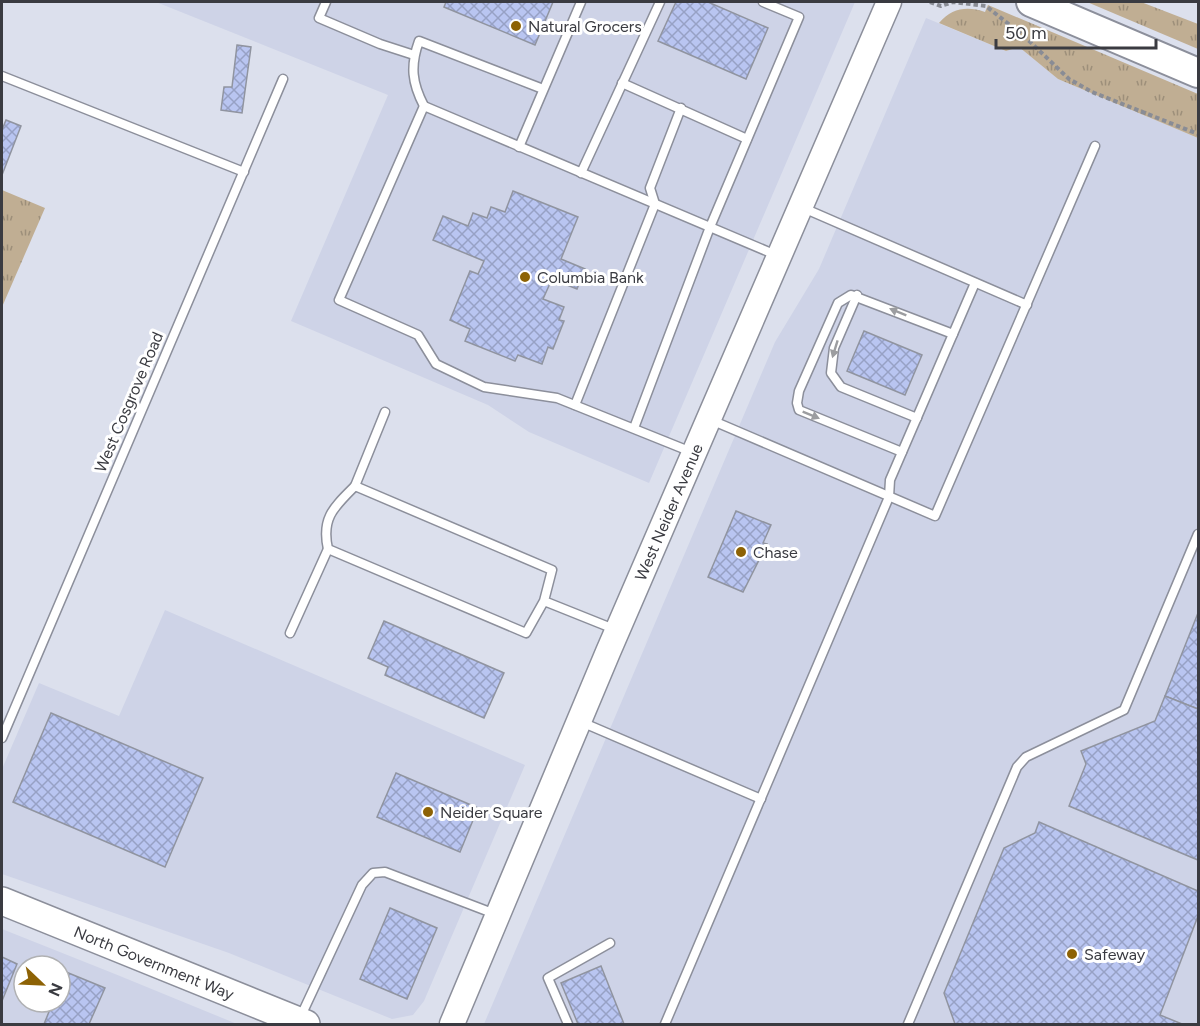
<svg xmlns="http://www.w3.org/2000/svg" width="1200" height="1026" font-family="Figtree,sans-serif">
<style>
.built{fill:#ced3e7;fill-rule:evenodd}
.grass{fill:url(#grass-tufts)}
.building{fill:url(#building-cross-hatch);stroke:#9094a0;stroke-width:1.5}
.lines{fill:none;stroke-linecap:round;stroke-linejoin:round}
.service-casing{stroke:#8c8f9b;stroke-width:11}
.secondary-casing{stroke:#8c8f9b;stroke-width:27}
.primary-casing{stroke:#8c8f9b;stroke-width:30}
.trunk-casing{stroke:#8c8f9b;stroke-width:32}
.path{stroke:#898c95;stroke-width:4;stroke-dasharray:4.5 3;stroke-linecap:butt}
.service{stroke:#fff;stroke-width:8}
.secondary{stroke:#fff;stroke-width:24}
.primary{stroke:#fff;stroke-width:27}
.trunk{stroke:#fff;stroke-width:28}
.oneway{fill:#9c9da0}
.poi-dot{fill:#8d6205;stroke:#fff;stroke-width:2}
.labels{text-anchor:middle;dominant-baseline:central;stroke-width:6;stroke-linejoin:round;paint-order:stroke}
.poi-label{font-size:16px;fill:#3a3b41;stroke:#fff;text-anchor:start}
.street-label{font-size:16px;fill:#3a3b41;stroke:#fff}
</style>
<defs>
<pattern id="grass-tufts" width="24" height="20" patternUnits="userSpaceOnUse" patternTransform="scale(1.5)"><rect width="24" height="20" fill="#c0ae93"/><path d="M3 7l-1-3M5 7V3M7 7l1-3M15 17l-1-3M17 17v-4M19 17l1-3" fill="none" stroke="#9d8f7a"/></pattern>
<pattern id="building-cross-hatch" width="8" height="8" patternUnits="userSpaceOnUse" patternTransform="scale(1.5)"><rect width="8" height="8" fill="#b9c5f1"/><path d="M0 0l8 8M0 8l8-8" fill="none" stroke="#97a1c5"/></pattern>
</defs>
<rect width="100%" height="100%" fill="#dce0ed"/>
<g class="built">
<path d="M156,2H855L649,483L529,432L488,405L291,321L388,95Z"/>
<path d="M926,18L1006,51L1019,47L1058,79L1198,138V1024H484L775,342L819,269Z"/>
<path d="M165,610L525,765L424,1001L413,1015L392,1019L229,953L2,874V769L39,683L119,716Z"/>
<path d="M2,929L115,974L237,1024H2ZM24,966H60V1002H24Z"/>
</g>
<g class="grass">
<path d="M1087,2H1141L1198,24V49Z"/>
<path d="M988,5L1198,94V138L1058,79L1019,47L1006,51L939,23C952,8 967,6 985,12Z"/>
<path d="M2,190L45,208L2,307Z"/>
</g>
<g class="building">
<path d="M446,2H553L535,45L444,7Z"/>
<path d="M676,2H708L768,28L746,79L658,41Z"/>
<path d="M237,45L251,47L242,113L221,110L224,87H232Z"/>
<path d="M6,120L21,126L2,175V130Z"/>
<path d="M513,191L578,217L561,259L585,269L577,289L552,279L543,299L564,307L559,320L564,321L553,349L548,347L542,364L518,355L515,361L465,341L470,329L450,320L470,271L478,274L484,261L433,240L443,216L468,226L473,213L487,218L491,207L505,212Z"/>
<path d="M864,331L922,355L905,395L847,371Z"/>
<path d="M736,511L771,525L763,543L767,544L743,592L708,577Z"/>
<path d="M1198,613V709L1165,696Z"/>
<path d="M384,621L504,673L484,718L385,675L388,667L368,658Z"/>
<path d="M1165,696L1198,709V860L1069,806L1086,764L1081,751L1155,721Z"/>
<path d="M51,713L203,778L165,867L13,802Z"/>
<path d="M396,773L478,808L460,852L377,817Z"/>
<path d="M1039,822L1198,891V916L1160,1015L1182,1024H955L944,993L1004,848L1035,833Z"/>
<path d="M390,908L437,928L407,999L360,979Z"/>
<path d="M2,957L17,964L2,1001Z"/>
<path d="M601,966L624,1024H578L561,983Z"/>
<path d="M66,972L105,988L89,1024H44L53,1002H60V987Z"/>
</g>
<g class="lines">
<g class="service-casing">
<g id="service">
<path d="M326,2L319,18L380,44L414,55"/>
<path d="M2,76L244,172"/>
<path d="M622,83L747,139"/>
<path d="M424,106C412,83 410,66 419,41L543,89"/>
<path d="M519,147L581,2"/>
<path d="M581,173L660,2"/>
<path d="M801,207L1027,305"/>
<path d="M857,295L834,348L831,373L841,387L917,418"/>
<path d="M575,405L655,204L650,188L681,108"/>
<path d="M711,420L935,516L1095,146"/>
<path d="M634,428L710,227L799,17L763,2"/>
<path d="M902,452L799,410L797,403L799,391L838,303L851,295L953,334"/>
<path d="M694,453L557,398L484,387L436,364L418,335L339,300L424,106L776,255"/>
<path d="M355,486L385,412"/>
<path d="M544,601L526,633L328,549C321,518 334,507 355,486L552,570L544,601L614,629"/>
<path d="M290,633L328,549"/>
<path d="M579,721L761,799"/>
<path d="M2,738L283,79"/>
<path d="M300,1018L362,885L373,873L385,872L495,914"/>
<path d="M568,1024L548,978L610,943"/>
<path d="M665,1024L889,497L890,480L975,283"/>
<path d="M908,1024L1017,767L1026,757L1124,710L1198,534"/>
</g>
</g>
<g class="secondary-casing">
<g id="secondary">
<path id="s1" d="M452,1024L608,652L889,2"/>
</g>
</g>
<g class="primary-casing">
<g id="primary">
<path id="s2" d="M2,901L306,1024"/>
</g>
</g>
<g class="trunk-casing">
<path id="trunk" d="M1031,2L1198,73"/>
</g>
<path class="path" d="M930,2L941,6L953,2L986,6L1026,38L1069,79L1092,92L1198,134"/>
<use href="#service" class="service"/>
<use href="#secondary" class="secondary"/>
<use href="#primary" class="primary"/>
<use href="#trunk" class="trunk"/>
</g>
<defs><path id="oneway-solid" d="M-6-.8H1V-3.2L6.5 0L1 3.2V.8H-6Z" transform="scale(1.5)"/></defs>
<g class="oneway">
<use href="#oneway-solid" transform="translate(898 312) rotate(-158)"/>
<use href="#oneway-solid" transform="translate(835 349) rotate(107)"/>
<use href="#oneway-solid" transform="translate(811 415) rotate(22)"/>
</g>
<g class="poi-dot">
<circle cx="516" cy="26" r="6"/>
<circle cx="525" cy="277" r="6"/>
<circle cx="741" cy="552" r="6"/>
<circle cx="428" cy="812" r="6"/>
<circle cx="1072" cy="954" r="6"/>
</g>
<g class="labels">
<g class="poi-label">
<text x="528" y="26">Natural Grocers</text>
<text x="537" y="277">Columbia Bank</text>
<text x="753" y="552">Chase</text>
<text x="440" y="812">Neider Square</text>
<text x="1084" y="954">Safeway</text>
</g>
<g class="street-label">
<text transform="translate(129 402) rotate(-67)">West Cosgrove Road</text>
<text stroke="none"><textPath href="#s1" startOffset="556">West Neider Avenue</textPath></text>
<text stroke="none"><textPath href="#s2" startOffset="164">North Government Way</textPath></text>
</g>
</g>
<rect width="1200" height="1026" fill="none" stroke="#3a3b41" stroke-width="6"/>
<g transform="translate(42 984) rotate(113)"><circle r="28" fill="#ffffff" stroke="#b0b1b3" stroke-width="1.5"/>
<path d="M0-4.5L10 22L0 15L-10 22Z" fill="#8d6205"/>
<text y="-9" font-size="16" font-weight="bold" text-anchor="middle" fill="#3a3b41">N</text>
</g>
<path d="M996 39v9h160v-9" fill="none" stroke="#3a3b41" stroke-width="3"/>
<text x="1005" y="39" font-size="18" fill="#3a3b41" stroke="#ffffff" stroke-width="4.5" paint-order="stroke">50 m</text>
</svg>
